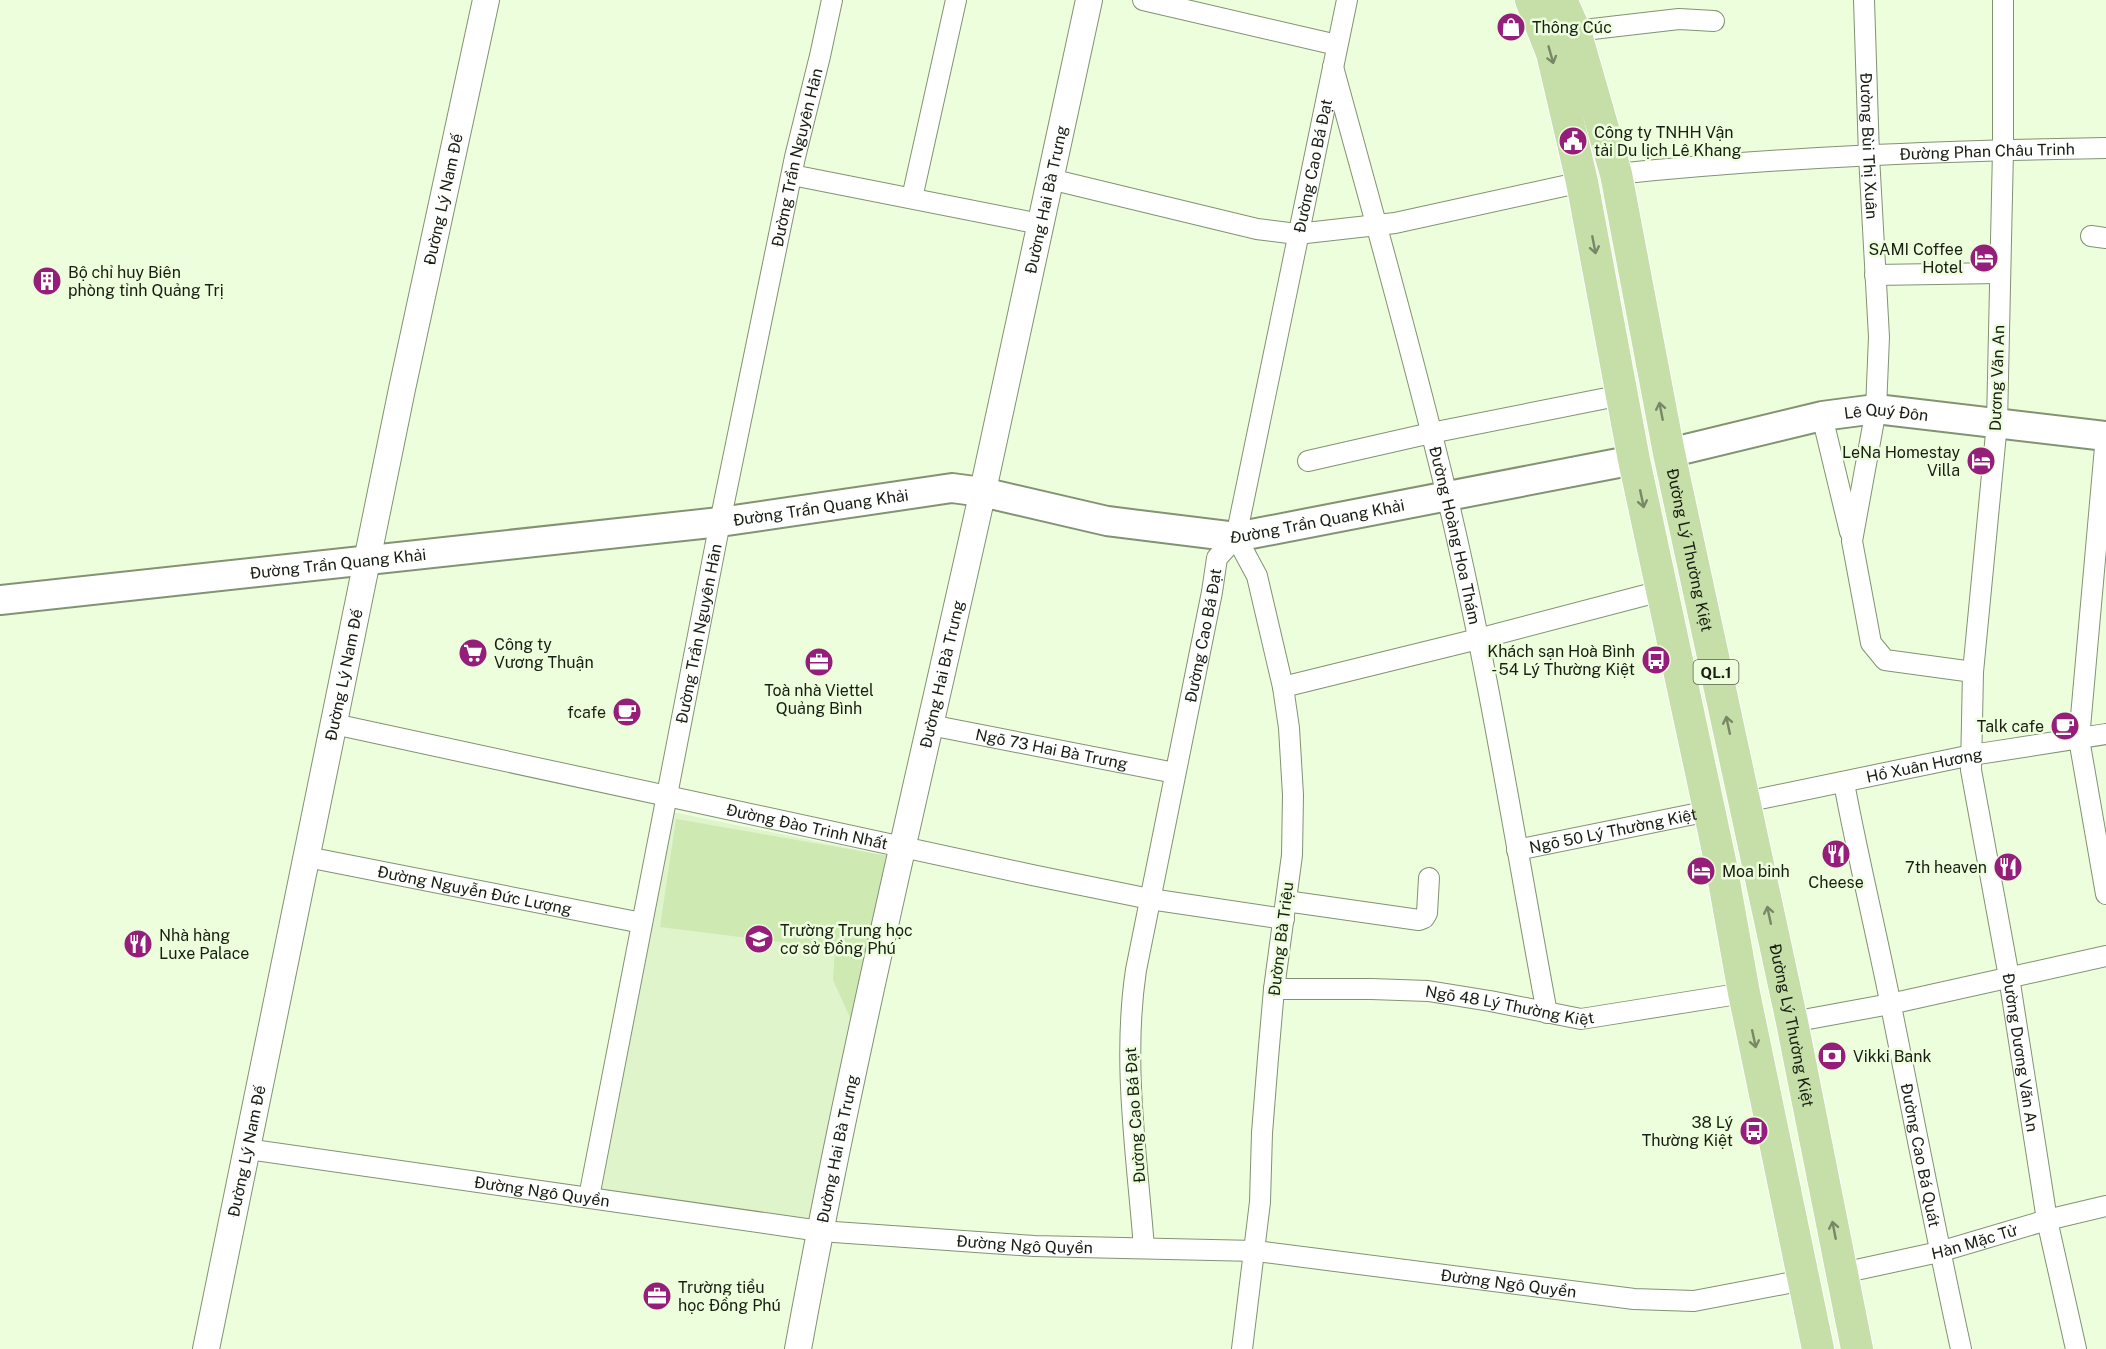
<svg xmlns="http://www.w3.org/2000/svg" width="2106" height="1349" font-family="'Public Sans',sans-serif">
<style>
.built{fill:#dff4cb}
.green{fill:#cee9b2}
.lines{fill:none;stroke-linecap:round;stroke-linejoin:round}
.minor-casing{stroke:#829273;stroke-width:22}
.tertiary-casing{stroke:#829273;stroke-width:28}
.secondary-casing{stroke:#829273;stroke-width:32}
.primary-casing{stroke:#fff;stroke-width:34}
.minor{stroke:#fff;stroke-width:20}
.tertiary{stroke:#fff;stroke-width:26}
.secondary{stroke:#fff;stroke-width:28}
.primary{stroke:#c6dfa9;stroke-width:32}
.oneway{stroke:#788865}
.labels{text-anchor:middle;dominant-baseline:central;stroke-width:5;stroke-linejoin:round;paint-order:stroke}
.shield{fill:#edfedc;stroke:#58614f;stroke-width:1.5}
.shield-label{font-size:15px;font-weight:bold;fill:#181e12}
.poi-label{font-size:16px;fill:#181e12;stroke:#edfedc;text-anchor:start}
.street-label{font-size:16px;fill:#181e12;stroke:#edfedc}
</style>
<rect width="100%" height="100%" fill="#edfedc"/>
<path class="built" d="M672,812L889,856L809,1221L598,1190Z"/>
<path class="green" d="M676,819L889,856L852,1022L833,980L835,949L660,927Z"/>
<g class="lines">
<g class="minor-casing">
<g id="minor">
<path d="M1143,0L1337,45"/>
<path id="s1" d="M1864,0L1869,156L1879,337L1876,409L1852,541L1871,643L1885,660L1973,672"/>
<path id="s2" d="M2003,0V150L1997,423L1973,672L1971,770L2009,977L2047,1220L2076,1349"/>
<path d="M1575,31L1679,19L1714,21"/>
<path id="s3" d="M1333,67C1372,210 1413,353 1447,496C1488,667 1515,841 1547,1013"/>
<path id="s4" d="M1616,174C1779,157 1942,151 2106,148"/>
<path d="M792,175L1040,224"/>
<path d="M1050,179L1257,229L1297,234L1395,223L1582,182"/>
<path d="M912,198L956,0"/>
<path d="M2091,236L2106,238"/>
<path d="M1875,275L2000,273"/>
<path d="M1822,416L1850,532"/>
<path d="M2106,436L2079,739L2106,894"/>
<path d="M1308,461L1431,433L1622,395"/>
<path d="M1236,537L1257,576L1283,687L1289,728L1293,795L1292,855L1274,989L1268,1058L1262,1133L1260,1202L1242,1349"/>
<path d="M1283,687L1478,639L1661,591"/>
<path id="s5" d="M334,724L1032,875L1150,899L1284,919"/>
<path id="s6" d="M930,725L1175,773"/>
<path id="s7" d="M1844,783C1858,858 1876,931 1891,1006C1914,1120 1936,1235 1961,1349"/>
<path id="s8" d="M1745,802L1972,755L2106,734"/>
<path id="s9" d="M1517,850L1709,811"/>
<path id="s10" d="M307,857L642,923"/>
<path d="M1286,901L1419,920L1424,918L1427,913L1429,878"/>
<path id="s11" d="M1274,989H1371L1428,991L1490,1001L1581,1019L1744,993"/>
<path d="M1792,1022L1890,1004L2106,956"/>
<path id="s12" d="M247,1149L820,1231L1034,1246L1256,1251L1634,1299L1694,1301L1804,1280"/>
<path id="s13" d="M589,1197L720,522L795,157L820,56L832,0"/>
<path id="s14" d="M1144,1248C1137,1156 1122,1062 1136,970L1212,592L1217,558L1236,537L1347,0"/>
<path id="s15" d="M1842,1273L1939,1252L2047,1220L2106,1206"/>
</g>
</g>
<g class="tertiary-casing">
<g id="tertiary">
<path id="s16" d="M206,1349L402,389L486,0"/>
<path id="s17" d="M798,1349C850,1062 919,779 982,495C1018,330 1053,165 1089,0"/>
</g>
</g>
<g class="secondary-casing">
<g id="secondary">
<path id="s18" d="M1669,453L1822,416L1876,409L2106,436"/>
<path id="s19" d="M0,600L720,522L952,488L982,492L1107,521L1236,537L1634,460"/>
</g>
</g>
<g class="primary-casing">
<g id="primary">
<path d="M1531,0L1552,53L1582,182L1634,460L1722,870L1744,993L1818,1349"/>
<path id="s20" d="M1561,0L1575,31L1616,174L1669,453L1792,1022L1857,1349"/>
</g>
</g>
<use href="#minor" class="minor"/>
<use href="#tertiary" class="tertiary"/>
<use href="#secondary" class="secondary"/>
<use href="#primary" class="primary"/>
</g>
<defs><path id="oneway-shaft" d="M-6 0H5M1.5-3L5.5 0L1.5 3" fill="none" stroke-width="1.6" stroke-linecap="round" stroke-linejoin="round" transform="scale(1.5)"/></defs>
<g class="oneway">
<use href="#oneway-shaft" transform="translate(1551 55) rotate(74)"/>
<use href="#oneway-shaft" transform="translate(1594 245) rotate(79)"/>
<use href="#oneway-shaft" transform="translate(1661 411) rotate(-101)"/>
<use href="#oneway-shaft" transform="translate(1642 499) rotate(78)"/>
<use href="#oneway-shaft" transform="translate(1728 725) rotate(-102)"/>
<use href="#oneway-shaft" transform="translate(1769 915) rotate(-102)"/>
<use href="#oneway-shaft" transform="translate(1754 1039) rotate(78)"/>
<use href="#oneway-shaft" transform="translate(1834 1230) rotate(-101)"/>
</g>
<defs>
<g id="shop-disc" transform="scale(1.5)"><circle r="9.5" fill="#951e7a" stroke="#edfedc"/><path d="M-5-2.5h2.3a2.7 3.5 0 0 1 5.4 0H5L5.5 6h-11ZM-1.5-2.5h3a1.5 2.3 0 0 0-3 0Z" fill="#fff"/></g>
<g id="civic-disc" transform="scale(1.5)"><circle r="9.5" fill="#951e7a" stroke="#edfedc"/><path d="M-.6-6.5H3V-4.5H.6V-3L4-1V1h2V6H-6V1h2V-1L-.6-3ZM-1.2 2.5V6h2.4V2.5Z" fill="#fff"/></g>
<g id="hotel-disc" transform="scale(1.5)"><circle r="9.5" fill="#951e7a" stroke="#edfedc"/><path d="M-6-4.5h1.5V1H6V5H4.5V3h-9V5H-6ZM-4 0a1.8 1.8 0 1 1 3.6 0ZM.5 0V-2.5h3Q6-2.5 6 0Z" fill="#fff"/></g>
<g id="building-disc" transform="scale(1.5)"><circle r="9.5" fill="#951e7a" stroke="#edfedc"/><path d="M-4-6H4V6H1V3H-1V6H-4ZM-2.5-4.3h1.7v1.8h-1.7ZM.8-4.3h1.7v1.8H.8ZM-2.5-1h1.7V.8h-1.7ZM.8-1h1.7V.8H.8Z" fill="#fff"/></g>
<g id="supermarket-disc" transform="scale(1.5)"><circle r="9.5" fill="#951e7a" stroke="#edfedc"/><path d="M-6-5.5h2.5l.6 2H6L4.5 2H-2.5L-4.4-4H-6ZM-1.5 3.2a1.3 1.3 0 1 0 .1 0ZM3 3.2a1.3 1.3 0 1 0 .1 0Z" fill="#fff"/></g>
<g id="bus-disc" transform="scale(1.5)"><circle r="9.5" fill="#951e7a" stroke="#edfedc"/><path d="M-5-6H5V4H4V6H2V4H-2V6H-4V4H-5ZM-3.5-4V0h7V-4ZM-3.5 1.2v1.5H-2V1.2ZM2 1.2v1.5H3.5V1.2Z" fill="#fff"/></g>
<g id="office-disc" transform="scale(1.5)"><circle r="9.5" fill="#951e7a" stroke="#edfedc"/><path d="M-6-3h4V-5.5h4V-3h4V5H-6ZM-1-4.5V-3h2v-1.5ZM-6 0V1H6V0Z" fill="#fff"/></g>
<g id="cafe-disc" transform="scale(1.5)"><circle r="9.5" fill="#951e7a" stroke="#edfedc"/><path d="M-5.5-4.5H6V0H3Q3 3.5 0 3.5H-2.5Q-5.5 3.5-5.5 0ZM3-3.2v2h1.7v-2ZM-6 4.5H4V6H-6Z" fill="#fff"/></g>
<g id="restaurant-disc" transform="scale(1.5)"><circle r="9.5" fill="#951e7a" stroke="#edfedc"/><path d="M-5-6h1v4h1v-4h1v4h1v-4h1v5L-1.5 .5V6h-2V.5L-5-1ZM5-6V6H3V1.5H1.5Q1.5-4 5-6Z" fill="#fff"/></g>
<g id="school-disc" transform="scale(1.5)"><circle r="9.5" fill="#951e7a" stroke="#edfedc"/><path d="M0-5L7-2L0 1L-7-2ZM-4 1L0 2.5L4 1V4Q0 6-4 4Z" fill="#fff"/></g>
<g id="bank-disc" transform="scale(1.5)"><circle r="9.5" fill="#951e7a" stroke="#edfedc"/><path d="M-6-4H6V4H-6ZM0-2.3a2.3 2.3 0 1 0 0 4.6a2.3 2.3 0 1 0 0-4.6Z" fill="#fff"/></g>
</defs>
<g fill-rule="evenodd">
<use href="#shop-disc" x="1511" y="27"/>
<use href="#civic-disc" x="1573" y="141"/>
<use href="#hotel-disc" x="1984" y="258"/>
<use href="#building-disc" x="47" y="281"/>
<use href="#hotel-disc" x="1981" y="461"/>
<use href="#supermarket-disc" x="473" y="653"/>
<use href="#bus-disc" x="1656" y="660"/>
<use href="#office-disc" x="819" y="662"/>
<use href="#cafe-disc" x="627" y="712"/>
<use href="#cafe-disc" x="2065" y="726"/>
<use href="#restaurant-disc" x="1836" y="854"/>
<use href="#restaurant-disc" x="2008" y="867"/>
<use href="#hotel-disc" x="1701" y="871"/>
<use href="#school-disc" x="759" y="939"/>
<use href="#restaurant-disc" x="138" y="944"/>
<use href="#bank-disc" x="1832" y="1056"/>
<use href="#bus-disc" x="1754" y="1131"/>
<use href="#office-disc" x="657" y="1296"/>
</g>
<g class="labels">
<rect class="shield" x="1693.5" y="660" width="45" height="24" rx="4.5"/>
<g class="shield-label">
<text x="1716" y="672">QL.1</text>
</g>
<g class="poi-label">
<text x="1532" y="27">Thông Cúc</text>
<text x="1594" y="132">Công ty TNHH Vận<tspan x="1594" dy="18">tải Du lịch Lê Khang</tspan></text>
<text x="1963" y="249" text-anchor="end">SAMI Coffee<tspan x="1963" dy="18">Hotel</tspan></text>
<text x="68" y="272">Bộ chỉ huy Biên<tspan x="68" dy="18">phòng tỉnh Quảng Trị</tspan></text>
<text x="1960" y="452" text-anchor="end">LeNa Homestay<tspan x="1960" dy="18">Villa</tspan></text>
<text x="494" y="644">Công ty<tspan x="494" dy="18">Vương Thuận</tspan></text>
<text x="1635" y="651" text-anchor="end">Khách sạn Hoà Bình<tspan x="1635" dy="18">- 54 Lý Thường Kiệt</tspan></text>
<text x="819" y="690" text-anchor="middle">Toà nhà Viettel<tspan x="819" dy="18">Quảng Bình</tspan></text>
<text x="606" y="712" text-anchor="end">fcafe</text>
<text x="2044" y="726" text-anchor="end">Talk cafe</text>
<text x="1987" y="867" text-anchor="end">7th heaven</text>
<text x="1722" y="871">Moa binh</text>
<text x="1836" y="882" text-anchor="middle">Cheese</text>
<text x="780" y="930">Trường Trung học<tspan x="780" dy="18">cơ sở Đồng Phú</tspan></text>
<text x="159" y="935">Nhà hàng<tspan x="159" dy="18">Luxe Palace</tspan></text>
<text x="1853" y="1056">Vikki Bank</text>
<text x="1733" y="1122" text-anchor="end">38 Lý<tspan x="1733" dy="18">Thường Kiệt</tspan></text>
<text x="678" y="1287">Trường tiểu<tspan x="678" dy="18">học Đồng Phú</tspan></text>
</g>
<g class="street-label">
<text stroke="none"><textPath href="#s1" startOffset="146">Đường Bùi Thị Xuân</textPath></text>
<text stroke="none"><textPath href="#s4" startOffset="372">Đường Phan Châu Trinh</textPath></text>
<text stroke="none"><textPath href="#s13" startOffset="1060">Đường Trần Nguyên Hãn</textPath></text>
<text stroke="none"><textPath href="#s14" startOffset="1106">Đường Cao Bá Đạt</textPath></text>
<text stroke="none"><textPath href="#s16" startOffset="1174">Đường Lý Nam Đế</textPath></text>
<text stroke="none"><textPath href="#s17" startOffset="1176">Đường Hai Bà Trưng</textPath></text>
<text transform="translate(1997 378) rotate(-88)">Dương Văn An</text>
<text stroke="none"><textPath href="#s18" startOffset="222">Lê Quý Đôn</textPath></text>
<text stroke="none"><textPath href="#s19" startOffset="826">Đường Trần Quang Khải</textPath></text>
<text stroke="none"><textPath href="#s19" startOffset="1330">Đường Trần Quang Khải</textPath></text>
<text stroke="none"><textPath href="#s3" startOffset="484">Đường Hoàng Hoa Thám</textPath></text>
<text stroke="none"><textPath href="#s20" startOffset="566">Đường Lý Thường Kiệt</textPath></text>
<text stroke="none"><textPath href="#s19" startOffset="340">Đường Trần Quang Khải</textPath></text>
<text stroke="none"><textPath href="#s13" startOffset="574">Đường Trần Nguyên Hãn</textPath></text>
<text stroke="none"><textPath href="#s14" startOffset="620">Đường Cao Bá Đạt</textPath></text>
<text stroke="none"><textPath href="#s16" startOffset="688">Đường Lý Nam Đế</textPath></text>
<text stroke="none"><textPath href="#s17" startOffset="690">Đường Hai Bà Trưng</textPath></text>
<text stroke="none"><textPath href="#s6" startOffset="124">Ngõ 73 Hai Bà Trưng</textPath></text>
<text stroke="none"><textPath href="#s8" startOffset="183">Hồ Xuân Hương</textPath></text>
<text stroke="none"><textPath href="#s5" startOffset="484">Đường Đào Trinh Nhất</textPath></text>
<text stroke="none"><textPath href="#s9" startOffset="98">Ngõ 50 Lý Thường Kiệt</textPath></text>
<text stroke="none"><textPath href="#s10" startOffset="171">Đường Nguyễn Đức Lượng</textPath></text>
<text transform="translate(1281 939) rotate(-83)">Đường Bà Triệu</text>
<text stroke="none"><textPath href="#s11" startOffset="237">Ngõ 48 Lý Thường Kiệt</textPath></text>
<text stroke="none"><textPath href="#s20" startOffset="1052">Đường Lý Thường Kiệt</textPath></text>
<text stroke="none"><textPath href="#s2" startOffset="1058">Đường Dương Văn An</textPath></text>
<text transform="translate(1135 1115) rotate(-94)">Đường Cao Bá Đạt</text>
<text stroke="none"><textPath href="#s17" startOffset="204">Đường Hai Bà Trưng</textPath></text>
<text stroke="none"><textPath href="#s16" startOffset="202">Đường Lý Nam Đế</textPath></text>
<text stroke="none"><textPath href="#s7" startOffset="380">Đường Cao Bá Quát</textPath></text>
<text stroke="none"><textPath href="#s12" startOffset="298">Đường Ngô Quyền</textPath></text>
<text stroke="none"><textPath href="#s15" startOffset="136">Hàn Mặc Tử</textPath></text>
<text stroke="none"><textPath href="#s12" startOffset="784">Đường Ngô Quyền</textPath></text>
<text stroke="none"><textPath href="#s12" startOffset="1270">Đường Ngô Quyền</textPath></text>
</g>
</g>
</svg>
